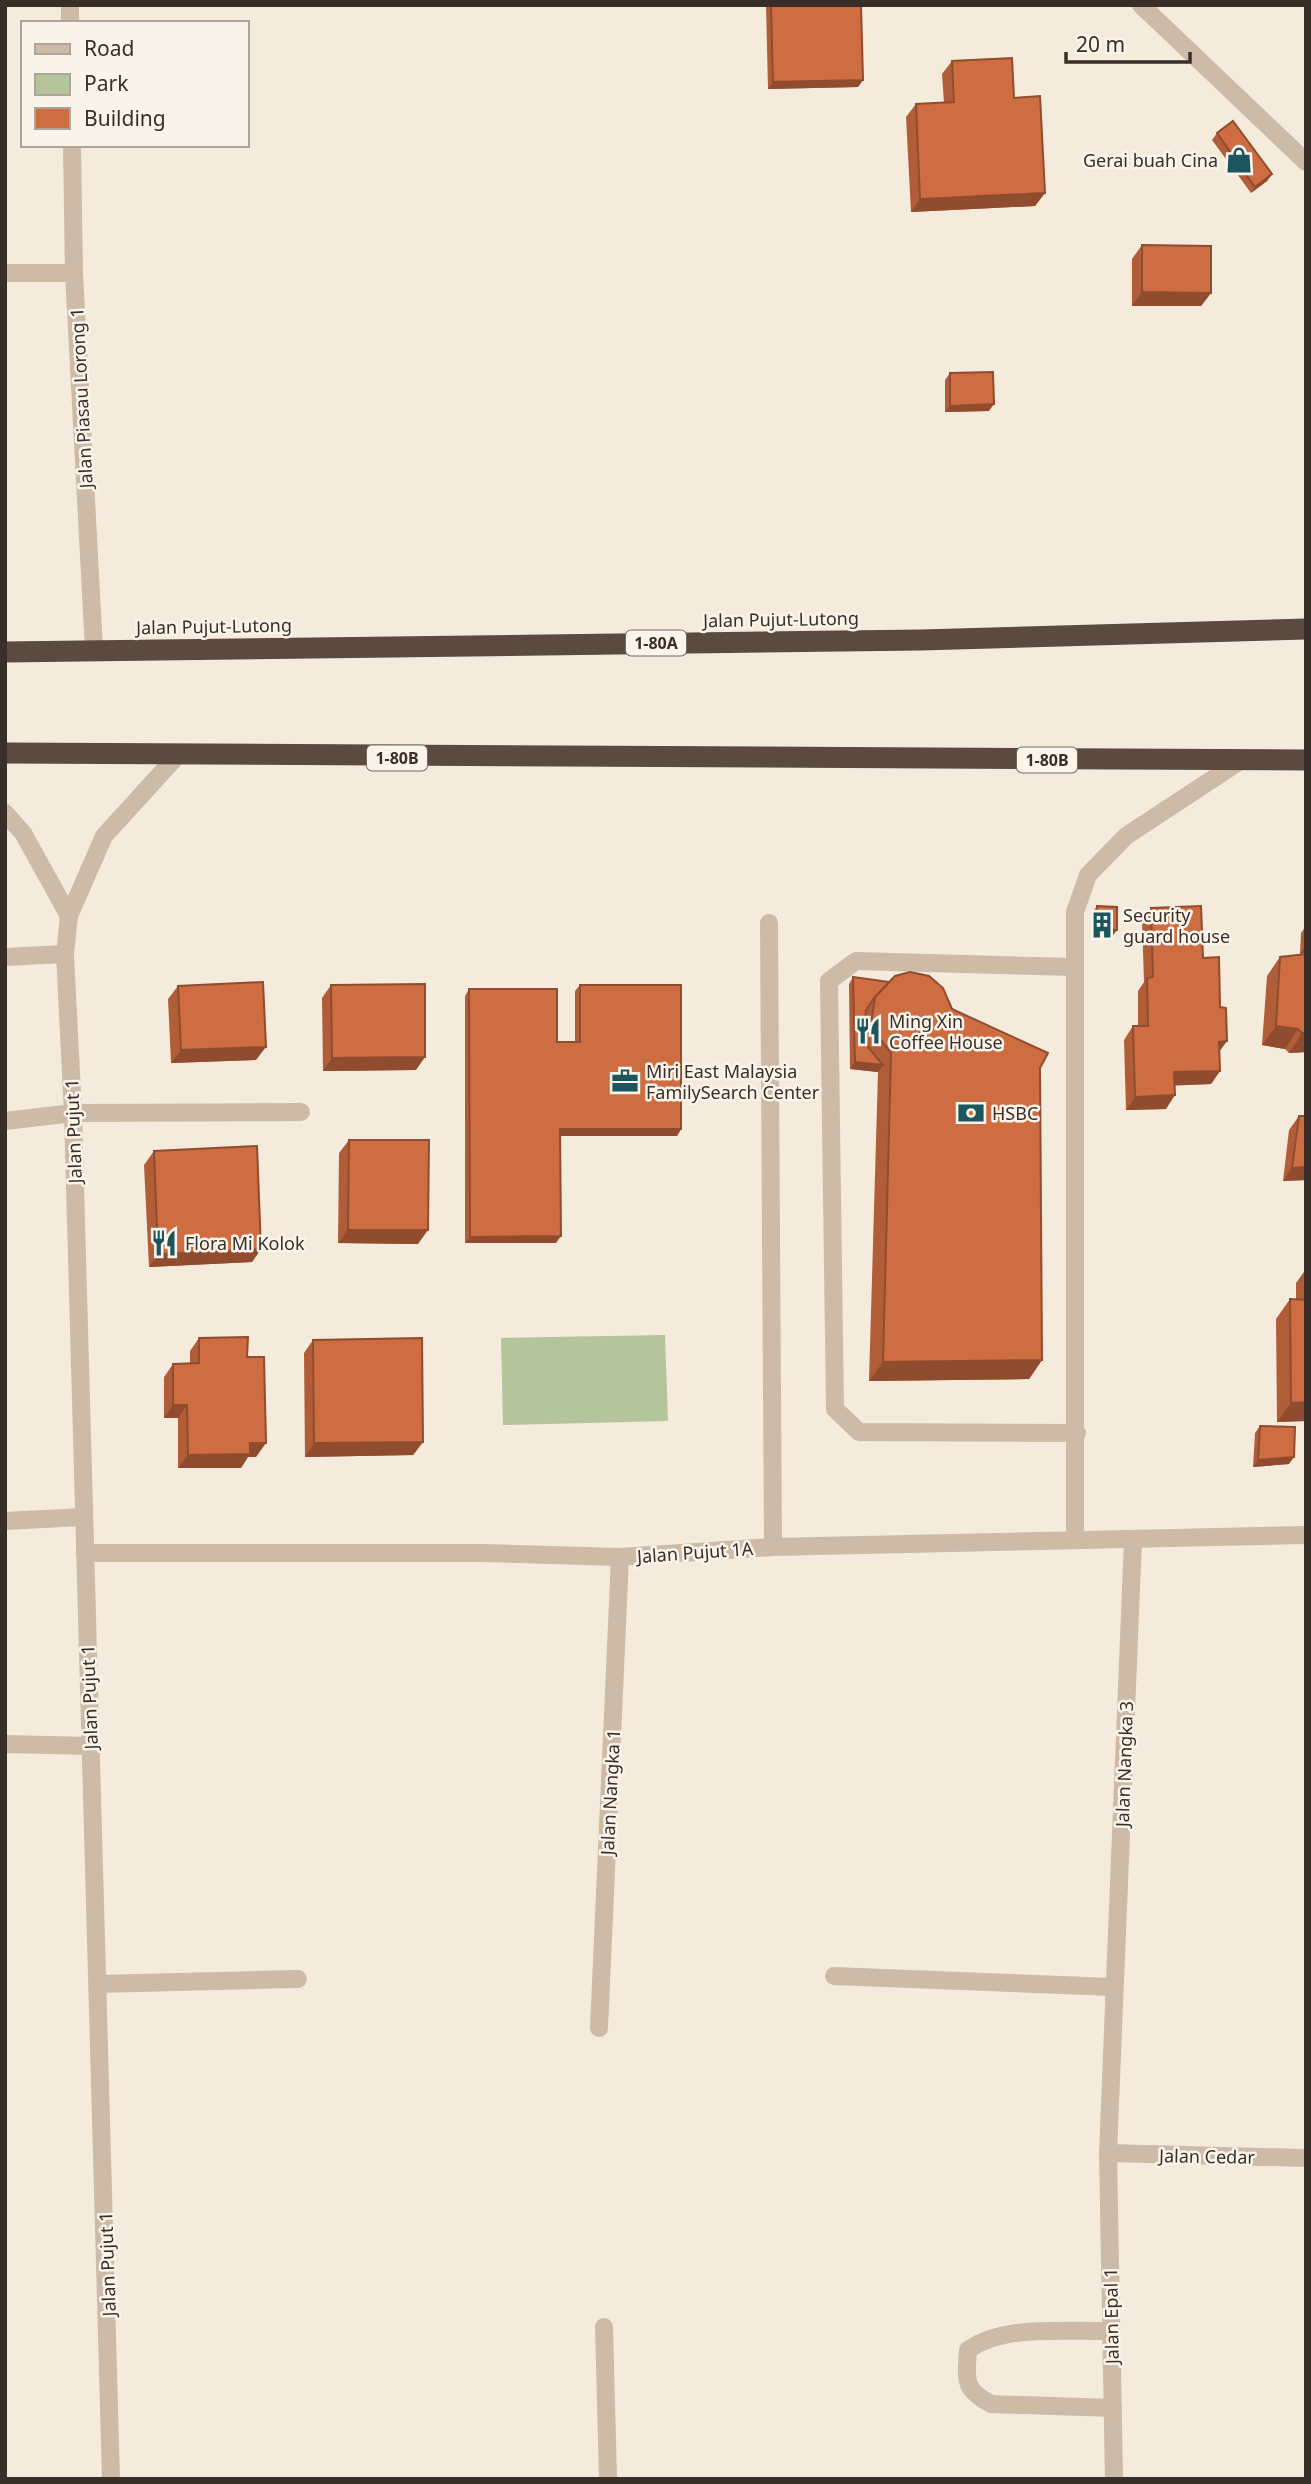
<svg xmlns="http://www.w3.org/2000/svg" width="1311" height="2484" font-family="'Noto Sans',sans-serif">
<style>
.green{fill:#b4c49b}
.lines{fill:none;stroke-linecap:round;stroke-linejoin:round}
.minor{stroke:#cdbba8;stroke-width:18}
.highway{stroke:#5b4a3f;stroke-width:21}
.wall{fill:#b15e38}
.shaded-wall{fill:#904c2e}
.building{fill:#ce6d41;stroke:#904c2e;stroke-width:2}
.labels{text-anchor:middle;dominant-baseline:central;stroke-width:5;stroke-linejoin:round;paint-order:stroke}
.shield{fill:#fbf4ea;stroke:#736a62;stroke-width:2}
.shield-label{font-size:16px;font-weight:bold;fill:#392f28}
.poi-label{font-size:18px;fill:#392f28;stroke:#fbf4ea;text-anchor:start}
.street-label{font-size:18px;fill:#392f28;stroke:#fbf4ea}
</style>
<rect width="100%" height="100%" fill="#f4ebdd"/>
<path class="green" d="M665,1335L668,1421L503,1425L501,1338Z"/>
<g class="lines">
<g class="minor">
<path d="M70,5V23"/>
<path d="M1141,5L1306,162"/>
<path d="M72,145L74,273L94,650"/>
<path d="M5,273H74"/>
<path d="M5,813L23,833L69,916"/>
<path d="M769,923L773,1547"/>
<path d="M5,957L65,954"/>
<path d="M1074,967L856,961L829,981L835,1409L859,1432L1077,1433"/>
<path d="M5,1121L73,1113L301,1112"/>
<path d="M5,1521L83,1517"/>
<path d="M1075,1540V912L1088,875L1126,836L1240,761"/>
<path d="M85,1553H482L620,1557L773,1547L1306,1535"/>
<path d="M5,1744L91,1746"/>
<path d="M834,1976L1114,1987"/>
<path d="M99,1984L298,1979"/>
<path d="M599,2028L620,1557"/>
<path d="M1108,2153L1306,2158"/>
<path d="M604,2327L608,2479"/>
<path d="M1111,2331C1068,2332 1004,2324 968,2350C966,2380 963,2389 991,2404L1113,2408"/>
<path d="M111,2479L73,1113L65,954L69,916L104,836L177,756"/>
<path d="M1114,2479L1108,2153L1133,1540"/>
</g>
<g class="highway">
<path d="M5,652L921,640L1306,629"/>
<path d="M5,753L1306,760"/>
</g>
</g>
<g class="wall">
<path d="M766,5H861L863,80L858,87L768,89Z"/>
<path d="M952,61L1014,98L1045,193L1035,206L911,212L906,117L916,104L944,103L942,74Z"/>
<path d="M1217,133L1272,174L1267,181L1251,193L1212,140Z"/>
<path d="M1142,245L1211,293L1201,306H1132V259Z"/>
<path d="M950,373L989,411L945,412V380Z"/>
<path d="M1097,906L1117,930L1112,936H1092V913Z"/>
<path d="M1151,908L1203,958L1219,1052L1220,1071L1211,1084L1175,1085L1166,1109L1126,1110L1124,1040L1133,1026H1138V991L1144,982L1142,921Z"/>
<path d="M1306,926V953L1300,954L1301,933Z"/>
<path d="M1306,954V1052L1289,1053L1285,1049L1262,1045L1267,976L1280,957Z"/>
<path d="M853,977L952,1009L1040,1068L1042,1360L1029,1379L869,1381L878,1072L850,1069L849,984Z"/>
<path d="M331,985L416,1070L323,1071L322,998Z"/>
<path d="M580,985L681,1129L677,1136H560L556,1243H465V996L469,989L557,1042H575V991Z"/>
<path d="M178,986L256,1060L171,1063L168,999Z"/>
<path d="M1299,1116L1306,1180L1283,1181L1289,1130Z"/>
<path d="M349,1140L418,1244L338,1243L339,1153Z"/>
<path d="M154,1151L261,1249L252,1262L149,1267L144,1165Z"/>
<path d="M1306,1269V1421L1277,1422L1276,1319L1290,1299L1296,1300V1283Z"/>
<path d="M199,1338L247,1357L256,1457H248L241,1468H178V1418H164V1377L173,1364L190,1363V1351Z"/>
<path d="M313,1340L423,1442L413,1455L305,1457L304,1353Z"/>
<path d="M1260,1426L1289,1464L1253,1467L1255,1433Z"/>
</g>
<g class="shaded-wall">
<path d="M863,80L858,87L768,89L773,82Z"/>
<path d="M1272,174L1267,181L1251,193L1255,187Z"/>
<path d="M1045,193L1035,206L911,212L920,199Z"/>
<path d="M1142,292L1211,293L1201,306H1132Z"/>
<path d="M994,404L989,411L945,412L950,406Z"/>
<path d="M1097,929L1117,930L1112,936H1092Z"/>
<path d="M1305,947L1306,953L1300,954Z"/>
<path d="M1276,1026L1298,1029L1285,1049L1262,1045Z"/>
<path d="M1302,1033H1306V1052L1289,1053Z"/>
<path d="M1227,1041L1217,1055L1219,1042Z"/>
<path d="M266,1047L256,1060L171,1063L181,1050Z"/>
<path d="M425,1057L416,1070L323,1071L332,1058Z"/>
<path d="M855,1062L883,1065L878,1072L850,1069Z"/>
<path d="M1220,1071L1211,1084L1165,1086L1174,1072Z"/>
<path d="M1175,1095L1166,1109L1126,1110L1135,1097Z"/>
<path d="M560,1129H681L677,1136H555Z"/>
<path d="M1306,1167V1180L1283,1181L1292,1168Z"/>
<path d="M348,1230H428L418,1244L338,1243Z"/>
<path d="M561,1236L556,1243H465L470,1237Z"/>
<path d="M261,1249L252,1262L149,1267L158,1254Z"/>
<path d="M1042,1360L1029,1379L869,1381L883,1362Z"/>
<path d="M1306,1402V1421L1277,1422L1291,1403Z"/>
<path d="M173,1405H187L178,1418H164Z"/>
<path d="M423,1442L413,1455L305,1457L314,1443Z"/>
<path d="M250,1443H266L256,1457H248L241,1468H178L188,1455Z"/>
<path d="M1294,1457L1289,1464L1253,1467L1258,1460Z"/>
</g>
<g class="building">
<path d="M771,5H861L863,80L773,82Z"/>
<path d="M1012,58L1014,98L1040,96L1045,193L920,199L916,104L954,102L952,61Z"/>
<path d="M1233,121L1272,174L1255,187L1217,133Z"/>
<path d="M1142,245L1211,246V293L1142,292Z"/>
<path d="M993,372L994,404L950,406V373Z"/>
<path d="M1097,906L1117,907V930L1097,929Z"/>
<path d="M1201,906L1203,958L1219,957L1220,1007L1226,1008L1227,1041L1219,1042L1220,1071L1174,1072L1175,1095L1135,1097L1133,1026H1148L1147,978L1153,977L1151,908Z"/>
<path d="M1306,954V1033H1302L1298,1029L1276,1026L1280,957Z"/>
<path d="M910,972L929,976L943,988L952,1009L1048,1053L1040,1068L1042,1360L883,1362L891,1053L877,1035L872,1018L875,997L895,976Z"/>
<path d="M853,977L889,982L875,997L866,1010L864,1030L868,1047L883,1065L855,1062Z"/>
<path d="M263,982L266,1047L181,1050L178,986Z"/>
<path d="M425,984V1057L332,1058L331,985Z"/>
<path d="M580,985H681V1129H560L561,1236L470,1237L469,989H557V1042H580Z"/>
<path d="M1299,1116H1306V1167L1292,1168Z"/>
<path d="M349,1140H429L428,1230H348Z"/>
<path d="M257,1146L261,1249L158,1254L154,1151Z"/>
<path d="M1290,1299L1306,1300V1402L1291,1403Z"/>
<path d="M248,1337L247,1357H264L266,1443H250V1454L188,1455L187,1405H173V1364L199,1363V1338Z"/>
<path d="M422,1338L423,1442L314,1443L313,1340Z"/>
<path d="M1260,1426L1295,1427L1294,1457L1258,1460Z"/>
</g>
<defs>
<g id="shop-bare" transform="scale(2.1)"><path d="M-5-2.5h2.3a2.7 3.5 0 0 1 5.4 0H5L5.5 6h-11ZM-1.5-2.5h3a1.5 2.3 0 0 0-3 0Z" fill="#1b555e" stroke="#fbf4ea" stroke-width="2.5" paint-order="stroke"/></g>
<g id="building-bare" transform="scale(2.1)"><path d="M-4-6H4V6H1V3H-1V6H-4ZM-2.5-4.3h1.7v1.8h-1.7ZM.8-4.3h1.7v1.8H.8ZM-2.5-1h1.7V.8h-1.7ZM.8-1h1.7V.8H.8Z" fill="#1b555e" stroke="#fbf4ea" stroke-width="2.5" paint-order="stroke"/></g>
<g id="restaurant-bare" transform="scale(2.1)"><path d="M-5-6h1v4h1v-4h1v4h1v-4h1v5L-1.5 .5V6h-2V.5L-5-1ZM5-6V6H3V1.5H1.5Q1.5-4 5-6Z" fill="#1b555e" stroke="#fbf4ea" stroke-width="2.5" paint-order="stroke"/></g>
<g id="office-bare" transform="scale(2.1)"><path d="M-6-3h4V-5.5h4V-3h4V5H-6ZM-1-4.5V-3h2v-1.5ZM-6 0V1H6V0Z" fill="#1b555e" stroke="#fbf4ea" stroke-width="2.5" paint-order="stroke"/></g>
<g id="bank-bare" transform="scale(2.1)"><path d="M-6-4H6V4H-6ZM0-2.3a2.3 2.3 0 1 0 0 4.6a2.3 2.3 0 1 0 0-4.6Z" fill="#1b555e" stroke="#fbf4ea" stroke-width="2.5" paint-order="stroke"/></g>
</defs>
<g fill-rule="evenodd">
<use href="#shop-bare" x="1239" y="160"/>
<use href="#building-bare" x="1102" y="925"/>
<use href="#restaurant-bare" x="868" y="1031"/>
<use href="#office-bare" x="625" y="1081"/>
<use href="#bank-bare" x="971" y="1113"/>
<use href="#restaurant-bare" x="164" y="1243"/>
</g>
<g class="labels">
<g class="shield">
<rect x="626" y="630.5" width="60" height="25" rx="5"/>
<rect x="367" y="745.5" width="60" height="25" rx="5"/>
<rect x="1017" y="747.5" width="60" height="25" rx="5"/>
</g>
<g class="shield-label">
<text x="656" y="643">1-80A</text>
<text x="397" y="758">1-80B</text>
<text x="1047" y="760">1-80B</text>
</g>
<g class="poi-label">
<text x="1218" y="160" text-anchor="end">Gerai buah Cina</text>
<text x="1123" y="915">Security<tspan x="1123" dy="21">guard house</tspan></text>
<text x="889" y="1021">Ming Xin<tspan x="889" dy="21">Coffee House</tspan></text>
<text x="646" y="1071">Miri East Malaysia<tspan x="646" dy="21">FamilySearch Center</tspan></text>
<text x="992" y="1113">HSBC</text>
<text x="185" y="1243">Flora Mi Kolok</text>
</g>
<g class="street-label">
<text transform="translate(81 398) rotate(-93)">Jalan Piasau Lorong 1</text>
<text transform="translate(781 619) rotate(-1)">Jalan Pujut-Lutong</text>
<text transform="translate(214 626) rotate(-1)">Jalan Pujut-Lutong</text>
<text transform="translate(73 1131) rotate(-92)">Jalan Pujut 1</text>
<text transform="translate(695 1552) rotate(-4)">Jalan Pujut 1A</text>
<text transform="translate(89 1697) rotate(-92)">Jalan Pujut 1</text>
<text transform="translate(1124 1764) rotate(-88)">Jalan Nangka 3</text>
<text transform="translate(610 1792) rotate(-87)">Jalan Nangka 1</text>
<text transform="translate(1207 2156) rotate(1)">Jalan Cedar</text>
<text transform="translate(107 2264) rotate(-92)">Jalan Pujut 1</text>
<text transform="translate(1111 2316) rotate(-91)">Jalan Epal 1</text>
</g>
</g>
<rect width="1311" height="2484" fill="none" stroke="#392f28" stroke-width="14"/>
<rect x="21" y="21" width="228" height="126" fill="#fbf4ea" stroke="#ada59c" stroke-width="2"/>
<rect x="35" y="44" width="35" height="10" fill="#cdbba8" stroke="#ada59c" stroke-width="2"/>
<text x="84" y="56" font-size="21" fill="#392f28">Road</text>
<rect x="35" y="74" width="35" height="21" fill="#b4c49b" stroke="#ada59c" stroke-width="2"/>
<text x="84" y="91" font-size="21" fill="#392f28">Park</text>
<rect x="35" y="108" width="35" height="21" fill="#ce6d41" stroke="#ada59c" stroke-width="2"/>
<text x="84" y="126" font-size="21" fill="#392f28">Building</text>
<path d="M1066 52v10h124v-10" fill="none" stroke="#392f28" stroke-width="3.5"/>
<text x="1076" y="52" font-size="21" fill="#392f28" stroke="#fbf4ea" stroke-width="5" paint-order="stroke">20 m</text>
</svg>
